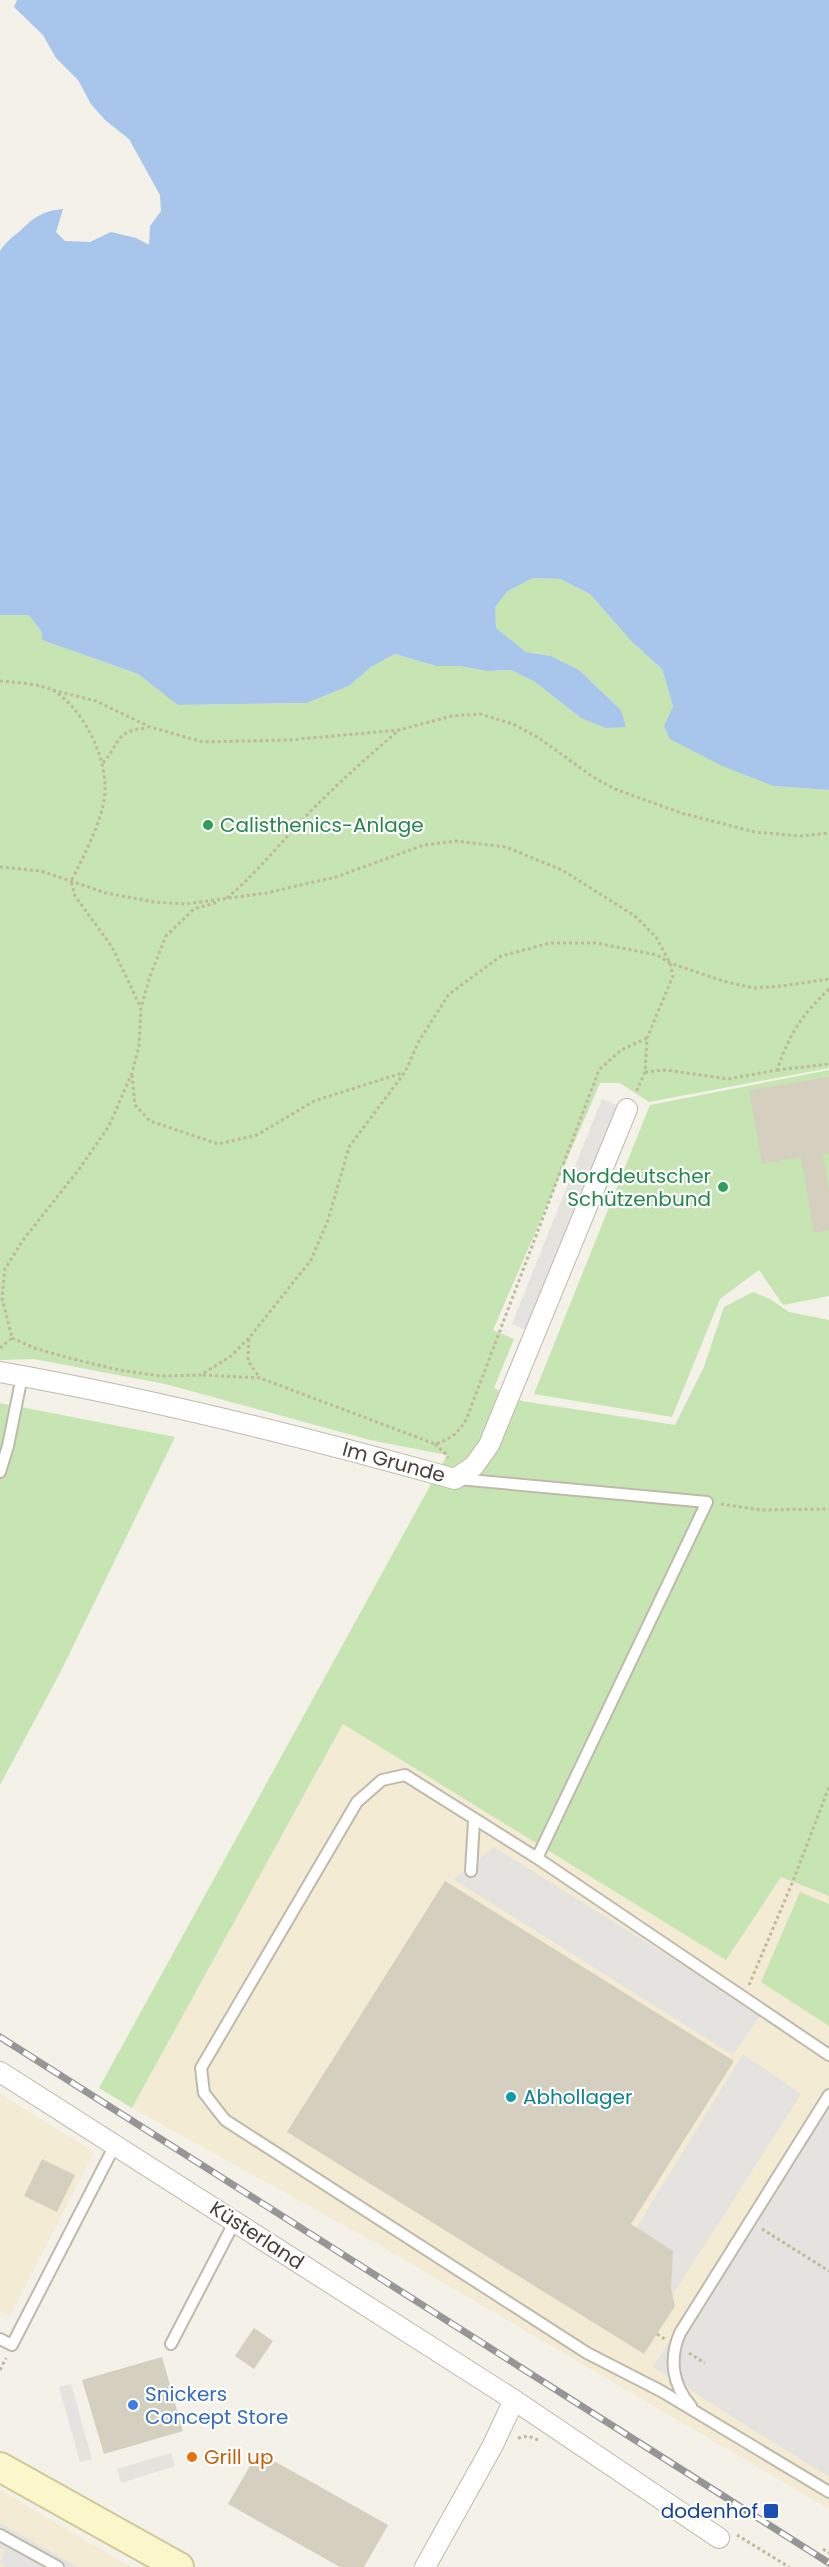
<svg xmlns="http://www.w3.org/2000/svg" width="829" height="2567" font-family="Poppins,sans-serif">
<style>
.commercial{fill:#f4ebd4}
.green{fill:#c7e5b3}
.parking{fill:#e4e3df}
.water{fill:#a8c5ec}
.building{fill:#d4cfbe}
.lines{fill:none;stroke-linecap:round;stroke-linejoin:round}
.service-casing{stroke:#bebaab;stroke-width:14}
.minor-casing{stroke:#bebaab;stroke-width:22}
.secondary-casing{stroke:#d0ca9a;stroke-width:32}
.path{stroke:#bfb89d;stroke-width:3;stroke-dasharray:3 3;stroke-linecap:butt}
.service{stroke:#fff;stroke-width:10}
.minor{stroke:#fff;stroke-width:20}
.secondary{stroke:#fbf7ca;stroke-width:28}
.rail-casing{stroke:#969696;stroke-width:7}
.rail{stroke:#fff;stroke-width:4.5;stroke-dasharray:14;stroke-linecap:butt}
.leisure-dot{fill:#2e9e5b;stroke:#fff;stroke-width:2}
.culture-dot{fill:#0f9aa8;stroke:#fff;stroke-width:2}
.shop-dot{fill:#3f7fe0;stroke:#fff;stroke-width:2}
.food-dot{fill:#e8710a;stroke:#fff;stroke-width:2}
.transit-dot{fill:#1a4fb4;stroke:#fff;stroke-width:2}
.labels{text-anchor:middle;dominant-baseline:central;stroke-width:4.5;stroke-linejoin:round;paint-order:stroke}
.leisure-label{font-size:20px;fill:#27864d;stroke:#fff;text-anchor:start}
.street-label{font-size:20px;fill:#464237;stroke:#fff}
.culture-label{font-size:20px;fill:#0d838f;stroke:#fff;text-anchor:start}
.shop-label{font-size:20px;fill:#366cbe;stroke:#fff;text-anchor:start}
.food-label{font-size:20px;fill:#c56008;stroke:#fff;text-anchor:start}
.transit-label{font-size:20px;fill:#164399;stroke:#fff;text-anchor:end}
</style>
<rect width="100%" height="100%" fill="#f3f1e8"/>
<g class="commercial">
<path d="M343,1724L726,1960L781,1876L829,1896V2509L369,2239L132,2108Z"/>
<path d="M0,2094L94,2152L10,2316L0,2311Z"/>
<path d="M0,2490L131,2567H0Z"/>
</g>
<g class="green">
<path d="M533,578L560,579L590,594L631,641L662,669L673,706L664,726L774,786L829,790V1068L649,1102L620,1083H600L493,1330L514,1339L494,1388L522,1401L675,1425L704,1367L724,1307L753,1292L770,1299L789,1312L829,1320V1896L781,1877L726,1960L343,1724L132,2108L99,2088L447,1455L370,1440L165,1384L34,1359L0,1360V615H29L41,631L42,640L138,674L179,705L307,703L349,686L371,667L395,654L436,666H459L487,671L511,670L535,682L581,718L621,710L579,670L551,656L526,652L495,628V607L508,591Z"/>
<path d="M829,1070V1296L783,1305L759,1270L720,1299L672,1417L534,1394L650,1105Z"/>
<path d="M0,1403L175,1437L60,1673L0,1785Z"/>
<path d="M800,1892L829,1904V2026L761,1982Z"/>
</g>
<g class="parking">
<path d="M602,1099L627,1109L537,1335L512,1324Z"/>
<path d="M494,1847L761,2014L733,2055L453,1879Z"/>
<path d="M743,2054L801,2094L654,2324L598,2290Z"/>
<path d="M829,2087V2477L653,2367Z"/>
<path d="M71,2384L92,2459L80,2462L59,2387Z"/>
<path d="M171,2453L175,2466L121,2483L117,2469Z"/>
<path d="M0,2523L78,2567H7L0,2563L5,2550L0,2548Z"/>
</g>
<path class="water" d="M17,0H829V790L774,786L722,766L670,739L664,726L673,706L662,669L631,641L590,594L560,579L533,578L508,591L495,607L496,628L526,652L551,656L579,670L621,710L626,727L606,728L581,718L535,682L511,670L487,671L459,666H436L395,654L371,667L349,686L307,703L178,705L138,674L42,640L41,631L29,615H0V251C6,241 13,237 21,230C34,217 43,211 63,209L56,232L65,241L90,242L111,232L136,238L149,245L150,226L161,211L160,195L129,139L105,120L91,104L78,80L56,58L43,35L14,7Z"/>
<g class="building">
<path d="M829,1077V1153L823,1154L829,1191V1230L814,1233L801,1157L762,1164L749,1090Z"/>
<path d="M445,1881L734,2061L631,2224L673,2251L671,2288L675,2306L644,2354L287,2132Z"/>
<path d="M42,2159L75,2175L57,2212L24,2196Z"/>
<path d="M254,2328L273,2341L254,2369L235,2356Z"/>
<path d="M162,2357L183,2431L104,2454L82,2380Z"/>
<path d="M258,2452L388,2525L364,2567H340L228,2504Z"/>
</g>
<g class="lines">
<g class="service-casing">
<g id="service">
<path d="M0,1472L8,1446L22,1376"/>
<path d="M458,1479L707,1502L537,1858"/>
<path d="M471,1871L474,1821"/>
<path d="M829,2055L537,1858L405,1775L382,1780L357,1802L201,2068L204,2093L225,2120L587,2353L661,2391L829,2492"/>
<path d="M0,2339L12,2345L115,2145"/>
<path d="M171,2344L235,2221"/>
<path d="M691,2406C672,2385 669,2358 680,2333L829,2095"/>
<path d="M0,2535L58,2567"/>
</g>
</g>
<g class="minor-casing">
<g id="minor">
<path d="M0,1372C154,1399 305,1437 455,1479L474,1466L489,1445L627,1109"/>
<path d="M0,2072L514,2400L719,2538"/>
<path d="M425,2567L493,2445L514,2400"/>
</g>
</g>
<g class="secondary-casing">
<path id="secondary" d="M0,2467L179,2567"/>
</g>
<g class="path">
<path d="M0,681C14,682 43,684 54,691C84,710 106,756 105,790C105,816 83,858 71,881L75,896L112,947L140,1006"/>
<path d="M53,690L96,701L150,727L203,742L289,740L399,730L452,716L480,714L513,724L539,738L593,777L615,789L681,813L755,832L800,836L829,833"/>
<path d="M103,763C121,742 115,730 148,728"/>
<path d="M0,867L41,871L106,893L154,902L186,904L266,893L336,877L424,845L456,841L506,847L562,870L635,916L656,937L670,963L673,976L647,1038L645,1072L636,1092"/>
<path d="M227,898C257,873 280,843 307,815C335,786 366,758 398,731"/>
<path d="M777,1070L829,1064"/>
<path d="M645,1072L666,1070L728,1079L777,1070C790,1033 801,1016 829,989"/>
<path d="M132,1075L135,1105L150,1121L218,1144L257,1135L314,1101L402,1073"/>
<path d="M12,1338L34,1348L69,1358L119,1370L160,1376L201,1375L231,1356L249,1338L311,1260L328,1220L349,1147L405,1072L419,1041L449,994L501,956L550,943H596L657,955L670,963L723,981L753,988L782,986L829,979"/>
<path d="M249,1339L248,1361L260,1378"/>
<path d="M0,1348L12,1338L2,1298L5,1269L23,1240L80,1168L109,1126L132,1073L139,1046L141,1008L150,976L166,936L194,909L218,902"/>
<path d="M203,1375L260,1378L435,1444C451,1439 458,1433 466,1420L599,1070L621,1050L647,1038"/>
<path d="M435,1444L447,1455L448,1458"/>
<path d="M721,1504L761,1510L829,1509"/>
<path d="M749,1985L793,1881L829,1787"/>
<path d="M762,2229L829,2271"/>
<path d="M657,2334L665,2339"/>
<path d="M689,2353L705,2363"/>
<path d="M0,2370L6,2358"/>
<path d="M518,2438L528,2436L538,2440"/>
<path d="M737,2535L789,2567"/>
<path d="M823,2549L829,2553"/>
</g>
<use href="#service" class="service"/>
<use href="#minor" class="minor"/>
<use href="#secondary" class="secondary"/>
<g class="rail-casing">
<path id="rail" d="M0,2037L829,2563"/>
</g>
<use href="#rail" class="rail"/>
</g>
<g class="leisure-dot">
<circle cx="208" cy="825" r="6"/>
<circle cx="723" cy="1187" r="6"/>
</g>
<circle class="culture-dot" cx="511" cy="2097" r="6"/>
<circle class="shop-dot" cx="133" cy="2405" r="6"/>
<circle class="food-dot" cx="192" cy="2457" r="6"/>
<rect class="transit-dot" x="763" y="2503" width="16" height="16" rx="3"/>
<g class="labels">
<g class="leisure-label">
<text x="220" y="825">Calisthenics-Anlage</text>
<text x="711" y="1176" text-anchor="end">Norddeutscher<tspan x="711" dy="23">Schützenbund</tspan></text>
</g>
<g class="street-label">
<text transform="translate(394 1462) rotate(15)">Im Grunde</text>
<text transform="translate(257 2235) rotate(33)">Küsterland</text>
</g>
<g class="culture-label">
<text x="523" y="2097">Abhollager</text>
</g>
<g class="shop-label">
<text x="145" y="2394">Snickers<tspan x="145" dy="23">Concept Store</tspan></text>
</g>
<g class="food-label">
<text x="204" y="2457">Grill up</text>
</g>
<g class="transit-label">
<text x="758" y="2511">dodenhof</text>
</g>
</g>
</svg>
